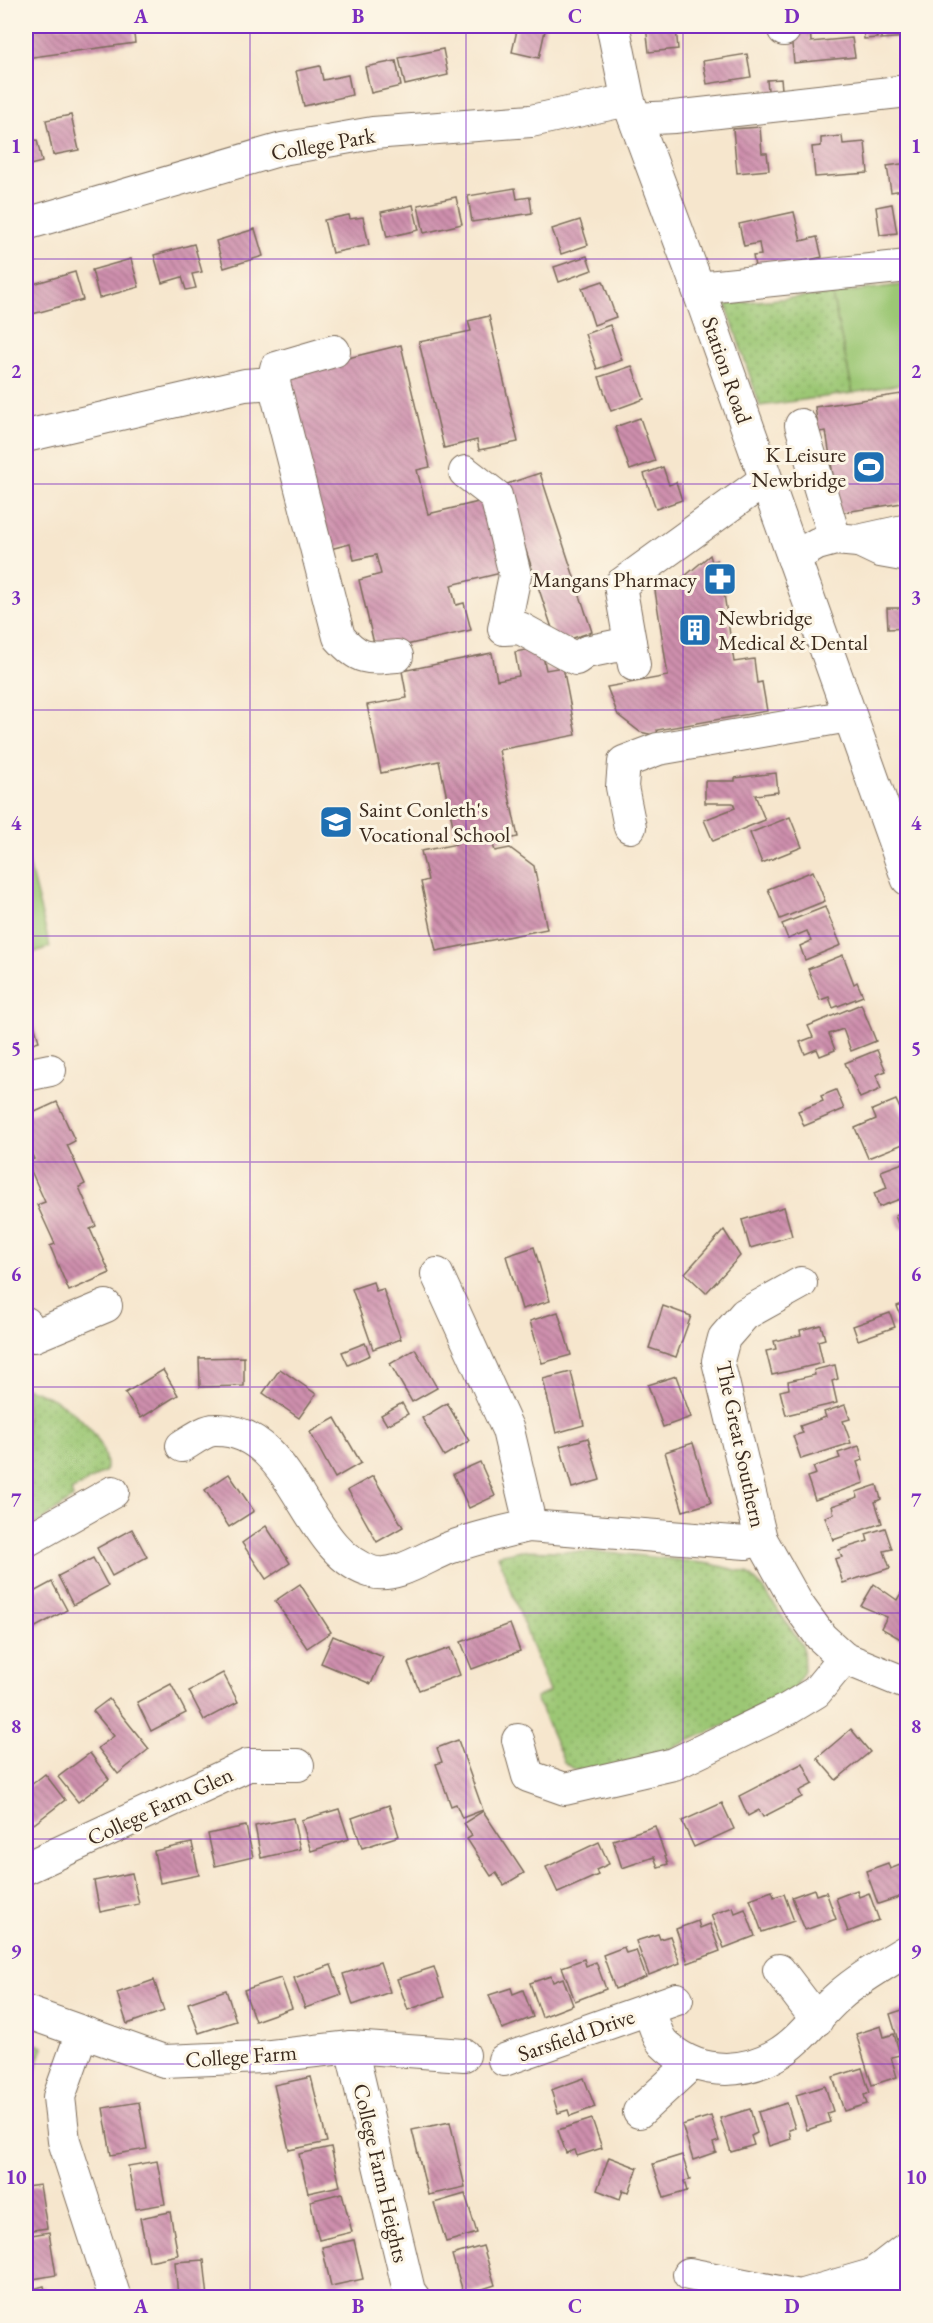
<svg xmlns="http://www.w3.org/2000/svg" width="933" height="2323" font-family="'EB Garamond',serif">
<style>
.grass{fill:url(#grass-dots);stroke:#6c7849;stroke-width:1.5}
.garden{fill:#9cc774;stroke:#6c7849;stroke-width:1.5}
.building{fill:url(#building-back-hatch)}
.lines{fill:none;stroke-linecap:round;stroke-linejoin:round}
.minor-casing{stroke:#7c6c5b;stroke-width:34}
.major-casing{stroke:#7c6c5b;stroke-width:35}
.minor{stroke:#fff;stroke-width:32}
.major{stroke:#fff;stroke-width:33}
.grid{fill:none;stroke:#7b2cbf;stroke-width:1.5;stroke-opacity:0.55}
.labels{text-anchor:middle;dominant-baseline:central;stroke-width:6;stroke-linejoin:round;paint-order:stroke}
.street-label{font-size:22px;fill:#3b2a1e;stroke:#fcf5e5}
.poi-label{font-size:22px;fill:#3b2a1e;stroke:#fcf5e5;text-anchor:end}
.neatline{fill:none;stroke:#7b2cbf;stroke-width:2}
.grid-label{font-size:20px;text-anchor:middle;font-weight:bold;fill:#7b2cbf}
</style>
<defs>
<pattern id="grass-dots" width="8" height="8" patternUnits="userSpaceOnUse" patternTransform="scale(1.5)"><rect width="8" height="8" fill="#9cc774"/><path d="M2 2h.1M6 6h.1" fill="none" stroke="#80a25f" stroke-width="1.8" stroke-linecap="round"/></pattern>
<pattern id="building-back-hatch" width="6" height="6" patternUnits="userSpaceOnUse" patternTransform="scale(1.5)"><rect width="6" height="6" fill="#ce8fad"/><path d="M-1 5l2 2M0 0l6 6M5-1l2 2" fill="none" stroke="#a8758c"/></pattern>
</defs>
<rect width="100%" height="100%" fill="#fcf5e5"/>
<filter id="ink" filterUnits="userSpaceOnUse"><feTurbulence type="fractalNoise" baseFrequency=".0167" numOctaves="2"/><feDisplacementMap in="SourceGraphic" scale="12" xChannelSelector="R" yChannelSelector="G"/><feConvolveMatrix kernelMatrix="1 2 1 2 8 2 1 2 1" color-interpolation-filters="sRGB"/></filter>
<filter id="wash" filterUnits="userSpaceOnUse"><feTurbulence type="fractalNoise" baseFrequency=".008" numOctaves="4" result="noise"/><feDisplacementMap in="SourceGraphic" scale="24" xChannelSelector="R" yChannelSelector="G"/><feGaussianBlur stdDeviation="1.35" result="paint"/><feColorMatrix in="noise" values="0 0 0 0 0 0 0 0 0 0 0 0 0 0 0 0 0 1.4 0 .05"/><feComposite in="paint" operator="in"/></filter>
<g filter="url(#wash)">
<rect width="100%" height="100%" fill="#f6e6cd"/>
<g class="grass">
<path d="M832,294L853,393L760,406L726,304Z"/>
<path d="M26,1388C60,1397 108,1431 106,1471L71,1491L73,1498L26,1531Z"/>
<path d="M521,1550L617,1553L711,1564L748,1573L763,1588L803,1647L804,1671L789,1697L629,1767L583,1775L564,1762L536,1698L549,1692L498,1555Z"/>
<path d="M26,2040L43,2047L26,2099Z"/>
</g>
<g class="garden">
<path d="M907,284V383L853,393L832,294Z"/>
<path d="M26,853L50,947L26,955Z"/>
</g>
<g id="blocks">
<g class="building">
<path d="M26,26H133L135,43L26,58Z"/>
<path d="M518,26H546L539,58L512,52Z"/>
<path d="M646,26L676,28L678,49L649,52Z"/>
<path d="M790,26H810L811,42L852,38L855,57L794,63Z"/>
<path d="M863,26H876L877,38L864,39Z"/>
<path d="M881,26H908V37L881,39Z"/>
<path d="M443,49L448,75L405,85L399,58Z"/>
<path d="M747,54L751,77L707,84L703,61Z"/>
<path d="M396,61L401,86L371,93L365,67Z"/>
<path d="M320,66L323,80L348,75L352,95L304,106L296,71Z"/>
<path d="M781,79L783,99L769,100L767,80Z"/>
<path d="M71,115L79,150L53,155L46,120Z"/>
<path d="M760,127L762,153H767L769,170L737,173L733,129Z"/>
<path d="M842,136L843,144L865,142L868,173L815,177L812,147L821,146V138Z"/>
<path d="M37,140L42,162L26,166V142Z"/>
<path d="M908,163V189L891,192L887,166Z"/>
<path d="M515,188L517,199L530,197L532,213L472,222L468,196Z"/>
<path d="M456,197L462,224L424,233L418,205Z"/>
<path d="M892,204L897,233L880,235L876,207Z"/>
<path d="M413,205L419,230L387,237L381,212Z"/>
<path d="M794,212L801,241L817,237L822,257L756,272L753,256L761,255L759,243L744,246L739,224Z"/>
<path d="M349,215L350,219L363,217L369,245L332,253L324,220Z"/>
<path d="M580,220L588,245L561,254L552,229Z"/>
<path d="M255,229L263,256L224,268L216,241Z"/>
<path d="M194,244L202,272L192,274L196,288L186,290L182,277L162,283L154,255Z"/>
<path d="M587,256L592,270L559,282L554,267Z"/>
<path d="M131,259L139,287L99,298L92,270Z"/>
<path d="M75,272L83,300L29,315L26,286Z"/>
<path d="M603,281L616,317L594,325L582,288Z"/>
<path d="M489,316L518,442L479,450L477,440L444,448L419,342L471,331L468,321Z"/>
<path d="M610,325L622,360L597,369L585,334Z"/>
<path d="M401,345L430,467L417,470L428,514L487,500L505,572L451,585L456,605L464,603L471,630L376,652L359,580L381,574L376,555L354,560L350,544L326,550L283,374Z"/>
<path d="M632,366L644,399L611,411L599,377Z"/>
<path d="M908,393V502L839,513L826,431L819,432L815,407Z"/>
<path d="M640,418L655,461L630,470L615,427Z"/>
<path d="M663,467L669,485L676,482L682,500L656,509L644,474Z"/>
<path d="M540,473L592,632L557,643L504,485Z"/>
<path d="M710,555L712,562L717,560L727,593L724,594L734,662L754,659L757,683L762,682L767,711L657,730L658,736L640,732L618,715L607,687L668,676L654,584L667,582L672,587Z"/>
<path d="M887,608H908V628L888,629Z"/>
<path d="M541,647L546,670L563,667L576,735L499,750L518,837L492,842L495,851L510,848L534,866L547,929L436,951L421,882L428,880L421,851L457,844L439,761L381,773L367,705L407,698L402,671L492,653L497,680L519,676L515,652Z"/>
<path d="M776,773L778,792L755,795L765,820L713,841L704,820L735,808L733,803H705V781H735V778Z"/>
<path d="M790,817L802,847L762,863L750,833Z"/>
<path d="M813,871L825,901L780,919L768,889Z"/>
<path d="M825,907L841,945L805,960L800,946L811,941L807,931L788,939L782,924Z"/>
<path d="M843,955L854,984L857,982L863,996L833,1008L829,997L820,1000L808,969Z"/>
<path d="M26,999L39,1041L26,1045Z"/>
<path d="M861,1004L876,1041L851,1051L843,1029L829,1034L835,1050L820,1056L817,1049L805,1054L800,1042L813,1037L808,1026Z"/>
<path d="M877,1050L886,1071L876,1075L881,1089L860,1098L845,1063Z"/>
<path d="M836,1090L844,1109L804,1126L798,1111L823,1101L821,1096Z"/>
<path d="M896,1100L908,1126V1142L868,1158L855,1128L876,1119L872,1110Z"/>
<path d="M57,1102L75,1141L67,1145L85,1184L79,1187L96,1226L90,1229L110,1273L69,1291L50,1246L55,1244L37,1205L45,1202L27,1162L34,1159L26,1141V1116Z"/>
<path d="M908,1161V1196L879,1207L874,1193L887,1188L881,1171Z"/>
<path d="M908,1201V1227L900,1230L895,1215L907,1211L904,1203Z"/>
<path d="M784,1207L792,1236L750,1248L742,1220Z"/>
<path d="M724,1230L740,1256L706,1293L685,1273Z"/>
<path d="M534,1247L550,1301L522,1309L506,1256Z"/>
<path d="M373,1282L376,1291L383,1289L401,1339L373,1349L352,1289Z"/>
<path d="M908,1302V1317L902,1319L897,1306Z"/>
<path d="M663,1306L691,1316L676,1357L649,1348Z"/>
<path d="M558,1312L571,1355L542,1363L530,1321Z"/>
<path d="M890,1313L895,1327L858,1340L853,1326Z"/>
<path d="M821,1325L825,1339L818,1341L823,1363L772,1375L766,1351L776,1349L774,1341L801,1335L800,1330Z"/>
<path d="M365,1343L370,1355L348,1365L342,1352Z"/>
<path d="M415,1349L437,1388L412,1402L390,1364Z"/>
<path d="M244,1357V1386L200,1387L199,1358Z"/>
<path d="M835,1365L838,1379L832,1381L837,1403L786,1415L780,1391L789,1389L788,1381L815,1375L814,1370Z"/>
<path d="M280,1369L316,1394L299,1418L263,1393Z"/>
<path d="M163,1370L178,1395L141,1418L125,1393Z"/>
<path d="M571,1372L584,1425L556,1433L543,1379Z"/>
<path d="M676,1376L691,1417L663,1427L648,1385Z"/>
<path d="M402,1403L408,1414L387,1425L381,1415Z"/>
<path d="M447,1403L469,1441L444,1456L422,1418Z"/>
<path d="M845,1405L850,1419L843,1421L851,1443L801,1459L793,1436L803,1433L800,1426L826,1417L824,1412Z"/>
<path d="M335,1418L361,1463L335,1478L310,1432Z"/>
<path d="M588,1438L600,1480L572,1488L560,1446Z"/>
<path d="M693,1443L711,1503L683,1511L665,1452Z"/>
<path d="M859,1446L863,1460L857,1462L864,1483L815,1500L807,1477L816,1474L813,1467L840,1458L838,1453Z"/>
<path d="M480,1462L495,1496L469,1508L453,1474Z"/>
<path d="M229,1474L254,1511L229,1527L205,1490Z"/>
<path d="M373,1476L403,1527L377,1542L348,1490Z"/>
<path d="M877,1485L881,1499L875,1502L882,1523L833,1540L825,1517L834,1514L832,1506L858,1497L856,1492Z"/>
<path d="M266,1526L290,1563L266,1579L242,1543Z"/>
<path d="M885,1528L892,1549L884,1551L890,1568L843,1583L835,1559L842,1557L839,1550L868,1541L866,1534Z"/>
<path d="M132,1529L147,1557L112,1576L97,1548Z"/>
<path d="M93,1558L108,1586L73,1605L58,1576Z"/>
<path d="M908,1581V1640L906,1642L881,1628L887,1617L861,1606L874,1584L897,1600Z"/>
<path d="M52,1582L67,1610L32,1629L26,1617V1596Z"/>
<path d="M300,1584L331,1632L307,1648L275,1601Z"/>
<path d="M510,1624L520,1651L472,1669L461,1642Z"/>
<path d="M333,1636L383,1657L371,1684L321,1663Z"/>
<path d="M450,1648L460,1675L419,1690L408,1663Z"/>
<path d="M223,1673L238,1702L204,1720L189,1691Z"/>
<path d="M171,1684L186,1713L151,1731L137,1702Z"/>
<path d="M109,1699L149,1749L118,1774L98,1748L114,1736L93,1711Z"/>
<path d="M851,1729L870,1752L836,1780L817,1758Z"/>
<path d="M458,1740L483,1810L462,1818L456,1804L451,1806L436,1764L442,1762L437,1748Z"/>
<path d="M90,1753L109,1779L78,1802L58,1777Z"/>
<path d="M803,1763L813,1784L799,1791L802,1797L763,1817L759,1810L748,1816L739,1796Z"/>
<path d="M45,1774L65,1800L34,1824L26,1813V1789Z"/>
<path d="M722,1803L734,1829L694,1847L682,1821Z"/>
<path d="M389,1805L399,1836L362,1848L352,1818Z"/>
<path d="M339,1809L349,1839L311,1851L301,1820Z"/>
<path d="M483,1811L524,1873L504,1885L496,1873L491,1876L467,1839L472,1836L464,1823Z"/>
<path d="M293,1818L300,1849L261,1858L255,1826Z"/>
<path d="M246,1826L253,1857L215,1866L208,1834Z"/>
<path d="M655,1826L668,1864L658,1867L654,1857L622,1868L613,1840Z"/>
<path d="M599,1842L609,1864L596,1870L598,1875L558,1893L546,1867Z"/>
<path d="M192,1843L199,1875L160,1883L154,1851Z"/>
<path d="M888,1863L890,1869L900,1865L908,1894L878,1904L866,1871Z"/>
<path d="M132,1873L139,1904L100,1912L94,1881Z"/>
<path d="M814,1889L816,1895L826,1892L836,1919L805,1930L792,1897Z"/>
<path d="M857,1890L859,1897L869,1893L879,1920L848,1932L836,1898Z"/>
<path d="M772,1891L774,1897L784,1894L794,1921L762,1932L750,1899Z"/>
<path d="M733,1907L735,1913L745,1909L755,1936L724,1948L711,1915Z"/>
<path d="M698,1921L700,1928L710,1924L720,1951L688,1963L676,1929Z"/>
<path d="M658,1934L660,1939L670,1936L680,1963L649,1975L636,1941Z"/>
<path d="M624,1947L626,1953L636,1950L646,1977L615,1989L603,1955Z"/>
<path d="M584,1959L586,1966L596,1962L606,1989L575,2001L562,1967Z"/>
<path d="M380,1962L390,1992L353,2005L343,1974Z"/>
<path d="M331,1965L342,1995L305,2008L294,1978Z"/>
<path d="M434,1967L444,1997L408,2010L397,1979Z"/>
<path d="M551,1976L553,1982L563,1978L573,2005L542,2017L530,1983Z"/>
<path d="M281,1978L292,2008L255,2021L244,1990Z"/>
<path d="M154,1980L164,2011L127,2024L117,1993Z"/>
<path d="M511,1988L513,1994L523,1990L533,2017L502,2029L489,1995Z"/>
<path d="M226,1990L236,2021L199,2033L188,2003Z"/>
<path d="M908,2008V2064H905L890,2014Z"/>
<path d="M881,2026L884,2037L894,2034L900,2055L891,2057L897,2077L872,2085L856,2034Z"/>
<path d="M862,2068L870,2093L864,2095L867,2104L844,2111L833,2077Z"/>
<path d="M311,2077L327,2142L289,2150L274,2085Z"/>
<path d="M584,2078L595,2107L570,2116L568,2110L558,2113L551,2090Z"/>
<path d="M825,2086L833,2111L827,2113L830,2122L807,2130L796,2095Z"/>
<path d="M139,2102L147,2149L111,2155L103,2108Z"/>
<path d="M787,2103L795,2128L789,2130L791,2139L769,2146L758,2112Z"/>
<path d="M750,2109L757,2133L751,2136L754,2145L731,2152L720,2118Z"/>
<path d="M711,2116L719,2141L713,2143L716,2152L693,2160L682,2125Z"/>
<path d="M592,2119L602,2148L577,2156L575,2150L566,2153L558,2130Z"/>
<path d="M450,2122L465,2187L428,2195L412,2130Z"/>
<path d="M331,2147L340,2186L308,2193L299,2154Z"/>
<path d="M682,2155L690,2180L684,2181L687,2191L664,2198L653,2164Z"/>
<path d="M609,2157L638,2168L629,2192L623,2190L620,2199L597,2190Z"/>
<path d="M157,2161L165,2204L136,2209L128,2166Z"/>
<path d="M40,2185L47,2228L26,2231V2187Z"/>
<path d="M342,2193L352,2232L319,2240L310,2201Z"/>
<path d="M465,2194L477,2233L446,2242L434,2203Z"/>
<path d="M170,2212L178,2255L149,2261L140,2218Z"/>
<path d="M49,2232L56,2275L27,2280L26,2236Z"/>
<path d="M354,2240L363,2279L331,2286L322,2247Z"/>
<path d="M483,2246L495,2285L464,2295L452,2255Z"/>
<path d="M204,2260L208,2298H178L175,2262Z"/>
<path d="M44,2286L47,2298H26V2291Z"/>
</g>
</g>
</g>
<g filter="url(#ink)">
<use href="#blocks" fill-opacity="0" stroke="#7c6c5b" stroke-width="1.5"/>
<g class="lines">
<g class="minor-casing">
<g id="minor">
<path d="M784,26V30"/>
<path d="M635,119L674,117L908,91"/>
<path d="M26,224L282,149L373,133L531,121L628,100"/>
<path d="M698,288L908,266"/>
<path d="M334,351L276,368L274,383L339,637C359,660 367,659 397,656"/>
<path d="M801,425L835,539"/>
<path d="M26,436L245,385L274,383"/>
<path d="M465,472L496,496L515,575L504,629L520,628L576,659L586,652L630,643"/>
<path d="M859,541L880,551L908,556"/>
<path d="M793,558L817,544L835,539L858,541L908,530"/>
<path d="M634,665L620,585L765,480"/>
<path d="M630,827L622,787L624,762L658,749L849,716"/>
<path d="M26,1075L50,1070"/>
<path d="M437,1274L508,1430L528,1515L529,1526"/>
<path d="M801,1283L745,1314L724,1338L718,1361L761,1539L798,1605L821,1637L844,1658L908,1684"/>
<path d="M26,1323L34,1336L106,1306"/>
<path d="M182,1446C191,1441 205,1430 215,1430C295,1428 304,1553 372,1572C396,1579 427,1556 449,1548C475,1538 502,1532 529,1526L746,1543L761,1539"/>
<path d="M26,1541L113,1492"/>
<path d="M518,1740L528,1776L565,1789L674,1764L788,1709L816,1692L844,1658"/>
<path d="M26,1868L248,1765H298"/>
<path d="M779,1970L817,2020"/>
<path d="M649,2010C653,2019 656,2035 663,2043C694,2074 739,2076 776,2055C801,2041 818,2014 839,1996C859,1978 885,1964 908,1950"/>
<path d="M26,2012L164,2061L262,2057L351,2047L464,2055"/>
<path d="M82,2032L59,2097L64,2141L115,2298"/>
<path d="M351,2047L409,2291L414,2298"/>
<path d="M504,2060L677,1999"/>
<path d="M639,2112L691,2064"/>
<path d="M689,2274L799,2296L872,2275L908,2247"/>
<path d="M885,2298L908,2279"/>
</g>
</g>
<g class="major-casing">
<path id="major" d="M613,26L628,100L698,288L908,879"/>
</g>
<use href="#minor" class="minor"/>
<use href="#major" class="major"/>
</g>
</g>
<path class="grid" d="M250,26V2298M466,26V2298M683,26V2298M26,259H908M26,484H908M26,710H908M26,936H908M26,1162H908M26,1387H908M26,1613H908M26,1839H908M26,2064H908"/>
<defs>
<g id="stadium-square" transform="scale(1.725)"><rect x="-9" y="-9" width="18" height="18" rx="4" fill="#1f6fb2" stroke="#fcf5e5"/><path d="M0-5a6.5 5 0 1 0 0 10a6.5 5 0 1 0 0-10ZM-3.5-1.8h7v3.6h-7Z" fill="#fff"/></g>
<g id="pharmacy-square" transform="scale(1.725)"><rect x="-9" y="-9" width="18" height="18" rx="4" fill="#1f6fb2" stroke="#fcf5e5"/><path d="M-2-6h4v4h4v4h-4v4h-4v-4h-4v-4h4Z" fill="#fff"/></g>
<g id="building-square" transform="scale(1.725)"><rect x="-9" y="-9" width="18" height="18" rx="4" fill="#1f6fb2" stroke="#fcf5e5"/><path d="M-4-6H4V6H1V3H-1V6H-4ZM-2.5-4.3h1.7v1.8h-1.7ZM.8-4.3h1.7v1.8H.8ZM-2.5-1h1.7V.8h-1.7ZM.8-1h1.7V.8H.8Z" fill="#fff"/></g>
<g id="school-square" transform="scale(1.725)"><rect x="-9" y="-9" width="18" height="18" rx="4" fill="#1f6fb2" stroke="#fcf5e5"/><path d="M0-5L7-2L0 1L-7-2ZM-4 1L0 2.5L4 1V4Q0 6-4 4Z" fill="#fff"/></g>
</defs>
<g fill-rule="evenodd">
<use href="#stadium-square" x="869" y="467"/>
<use href="#pharmacy-square" x="720" y="579"/>
<use href="#building-square" x="695" y="630"/>
<use href="#school-square" x="336" y="822"/>
</g>
<g class="labels">
<g class="street-label">
<text transform="translate(323 144) rotate(-10)">College Park</text>
<text transform="translate(727 370) rotate(71)">Station Road</text>
<text transform="translate(741 1444) rotate(78)">The Great Southern</text>
<text transform="translate(160 1806) rotate(-25)">College Farm Glen</text>
<text transform="translate(576 2035) rotate(-19)">Sarsfield Drive</text>
<text transform="translate(241 2056) rotate(-4)">College Farm</text>
<text transform="translate(381 2173) rotate(77)">College Farm Heights</text>
</g>
<g class="poi-label">
<text x="846" y="454">K Leisure<tspan x="846" dy="25">Newbridge</tspan></text>
<text x="697" y="579">Mangans Pharmacy</text>
<text x="718" y="617" text-anchor="start">Newbridge<tspan x="718" dy="25">Medical &amp; Dental</tspan></text>
<text x="359" y="809" text-anchor="start">Saint Conleth's<tspan x="359" dy="25">Vocational School</tspan></text>
</g>
</g>
<rect width="933" height="2323" fill="none" stroke="#fcf5e5" stroke-width="66"/>
<rect x="33" y="33" width="867" height="2257" class="neatline"/>
<g class="grid-label">
<text x="141" y="23">A</text>
<text x="358" y="23">B</text>
<text x="575" y="23">C</text>
<text x="792" y="23">D</text>
<text x="16" y="153">1</text>
<text x="916" y="153">1</text>
<text x="16" y="378">2</text>
<text x="916" y="378">2</text>
<text x="16" y="604">3</text>
<text x="916" y="604">3</text>
<text x="16" y="830">4</text>
<text x="916" y="830">4</text>
<text x="16" y="1055">5</text>
<text x="916" y="1055">5</text>
<text x="16" y="1281">6</text>
<text x="916" y="1281">6</text>
<text x="16" y="1507">7</text>
<text x="916" y="1507">7</text>
<text x="16" y="1733">8</text>
<text x="916" y="1733">8</text>
<text x="16" y="1958">9</text>
<text x="916" y="1958">9</text>
<text x="16" y="2184">10</text>
<text x="916" y="2184">10</text>
<text x="141" y="2313">A</text>
<text x="358" y="2313">B</text>
<text x="575" y="2313">C</text>
<text x="792" y="2313">D</text>
</g>
</svg>
